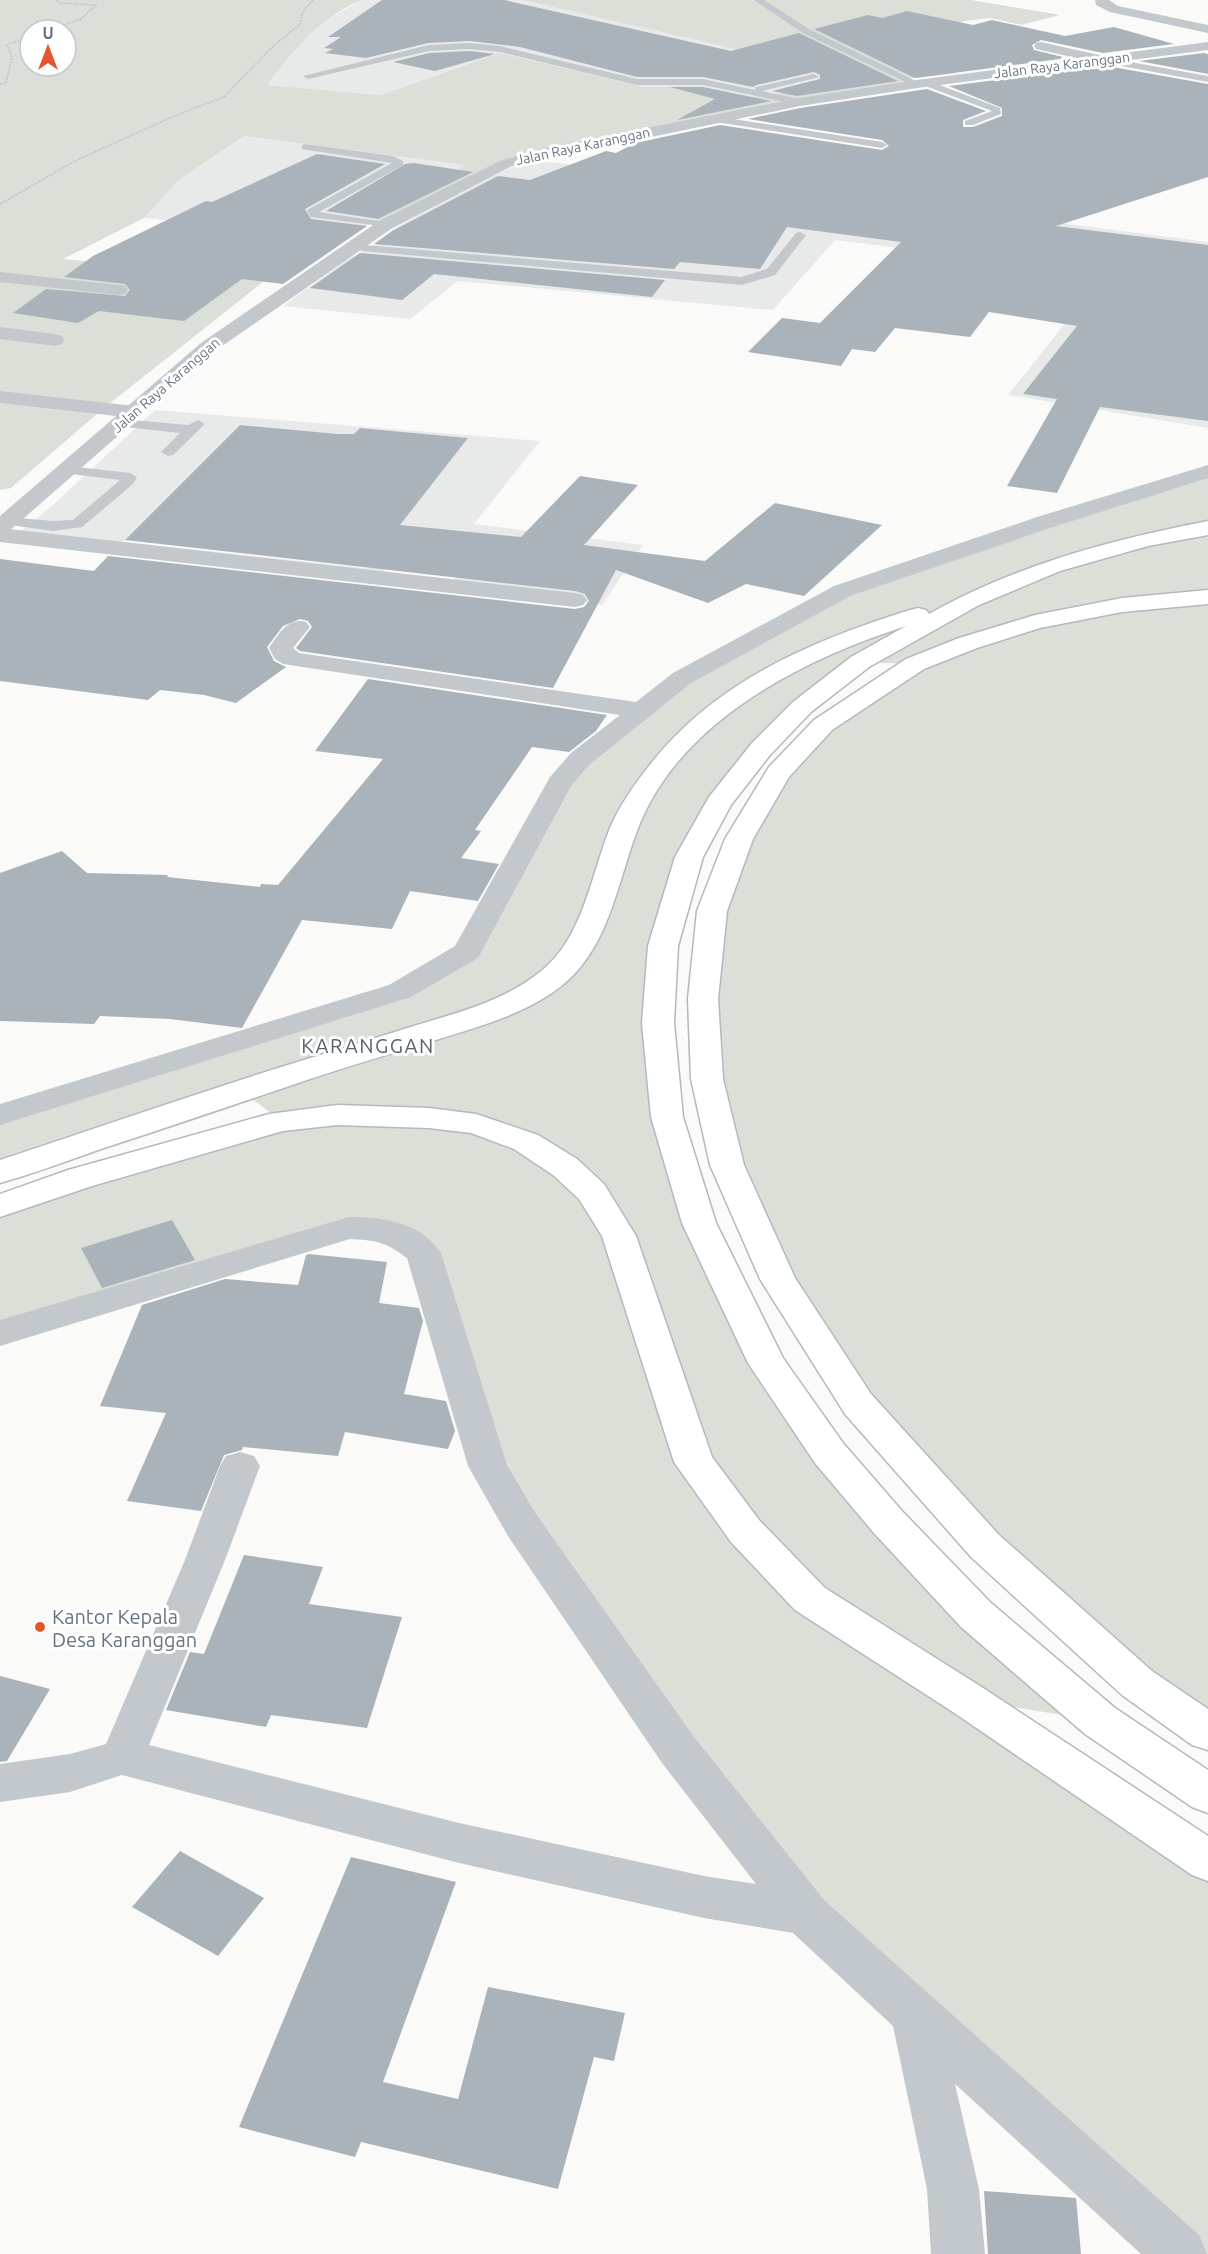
<svg xmlns="http://www.w3.org/2000/svg" width="1208" height="2254" font-family="Ubuntu,sans-serif">
<style>
.built{fill:#e8e9e9;fill-rule:evenodd}
.green{fill:#dadfd7;fill-rule:evenodd}
.building{fill:#aab3b9}
.lines{fill:none;stroke-linecap:round;stroke-linejoin:round}
.motorway-casing{stroke:#b4b9bd;stroke-width:3}
.path-far1{stroke:#bbbfc2;stroke-width:1.5;stroke-dasharray:1.5 1.5;stroke-linecap:butt}
.path{stroke:#bbbfc2;stroke-width:2;stroke-dasharray:1.5 1.5;stroke-linecap:butt}
.service{fill:#c3c8cc;fill-rule:evenodd}
.minor{fill:#c3c8cc;fill-rule:evenodd}
.tertiary{fill:#c3c8cc;fill-rule:evenodd}
.motorway{fill:#fff;fill-rule:evenodd}
.poi-dot{fill:#e4572e;stroke:#fff;stroke-width:2}
.labels{text-anchor:middle;dominant-baseline:central;stroke-width:6;stroke-linejoin:round;paint-order:stroke}
.far-street-label{font-size:14px;fill:#657683;stroke:#fff}
.quarter-label{font-size:20px;letter-spacing:1.5px;fill:#57646e;stroke:#fff}
.near-poi-label{font-size:20px;fill:#657683;stroke:#fff;text-anchor:start}
</style>
<rect width="100%" height="100%" fill="#fafaf8"/>
<g class="built">
<path d="M362,0H522L877,81L732,99L680,86L645,87L499,53L381,95L267,85L295,47L326,20Z"/>
<path d="M244,136L467,165L388,215L342,239L144,218L179,180Z"/>
<path d="M536,161L675,174L1208,242V428L1008,395L1105,273L835,240L773,310L458,281L410,319L283,306L349,258L369,249L396,228L469,187L512,167Z"/>
<path d="M155,410L540,441L474,524L643,545L602,605L10,540L53,505ZM240,425L338,434H354L360,428L468,438L366,568L123,542ZM402,550L471,559L453,581L383,572Z"/>
</g>
<g class="green">
<path d="M0,0H362C320,17 293,50 267,85L381,95L499,53L645,87L680,86L732,99L875,81L522,0H971L1060,15L1021,25L990,18L965,21L907,34L876,53L958,73L906,79L917,84L800,102L531,156L385,225L370,223L388,215L466,165L244,136L179,180L144,218L63,259L268,278L104,408L11,488L0,490ZM30,30H66V66H30Z"/>
<path d="M1208,471V1732L858,1404L727,1165L703,999L739,839L823,725L914,664L860,662L802,707L689,857L658,1023L699,1223L829,1453L1100,1721L970,1700L1208,1861V2254H1180L915,2015L522,1525L423,1253L384,1228L0,1333V1207L280,1120L242,1091L0,1172V1115L403,990L467,952L559,783L682,678L842,591Z"/>
</g>
<g class="building">
<path d="M382,0H504L731,51L799,33L898,81L797,96L772,91L820,79V75L814,72L756,85L753,87L703,77H637L520,47L470,41L428,43L366,58L325,53L333,49L324,48L341,37H328Z"/>
<path d="M907,11L973,25L992,20L1065,36L1114,27L1174,44L1103,53L1041,40L1032,45L1034,50L1067,58L915,78L814,29L868,15L882,18Z"/>
<path d="M470,51L495,54L435,71L393,62L429,53Z"/>
<path d="M1204,53L1208,54V74L1139,61Z"/>
<path d="M1107,66L1208,84V177L1056,226L1208,245V421L1100,407L1057,493L1007,486L1057,399L1023,394L1077,326L989,312L970,337L895,328L875,352L852,349L841,366L748,352L782,318L820,323L901,242L787,227L760,269L680,262L674,269L374,244L392,231L498,176L530,180L606,151L616,153L635,143L720,125L882,150L889,146L882,140L748,119L800,108L927,89L986,111L963,120V127H973L1002,116V108L949,86Z"/>
<path d="M670,87H703L771,101L677,120L715,99Z"/>
<path d="M317,154L385,164L305,209L311,219L367,226L283,284L242,279L184,321L99,311L78,323L13,313L46,289L125,296L130,290L125,284L64,277L93,256L206,201L212,202Z"/>
<path d="M414,163L473,172L378,219L326,211L405,164Z"/>
<path d="M360,253L665,280L652,297L434,274L402,300L310,288Z"/>
<path d="M240,425L338,434H354L360,428L468,438L400,525L521,537L580,476L638,485L584,545L705,561L775,503L882,525L804,596L746,584L708,603L616,570L553,688L300,651L296,648L312,627L308,621L300,619L283,626L267,647L274,661L286,667L236,703L204,695L160,690L148,700L0,681V559L94,571L108,556L575,609L584,607L589,601L585,594L575,591L125,540Z"/>
<path d="M368,679L607,715L596,731L569,752L532,747L475,830L481,831L461,858L499,864L478,901L410,891L392,929L302,920L242,1028L170,1019L100,1016L94,1024L0,1021V873L62,851L87,873L168,875L167,877L260,887L261,884L278,885L383,759L315,751Z"/>
<path d="M172,1220L195,1260L102,1288L81,1248Z"/>
<path d="M309,1254L387,1262L379,1303L419,1308L423,1321L404,1394L446,1401L455,1431L448,1449L345,1432L338,1456L243,1447L242,1450L224,1455L201,1511L127,1501L166,1413L100,1406L142,1305L225,1279L298,1285L306,1255Z"/>
<path d="M244,1555L323,1567L309,1604L402,1617L367,1728L271,1715L266,1727L166,1710L190,1652L204,1654Z"/>
<path d="M0,1676L50,1689L7,1761L0,1762Z"/>
<path d="M180,1851L264,1898L218,1956L132,1907Z"/>
<path d="M351,1857L456,1882L383,2082L458,2099L488,1987L625,2013L614,2061L594,2057L558,2189L361,2142L355,2157L239,2127Z"/>
<path d="M984,2191L1076,2198L1081,2254H988Z"/>
</g>
<g class="lines">
<g class="motorway-casing">
<g id="motorway">
<path d="M1208,521V535L1148,546L1060,571L979,605L869,667L811,712L770,755L731,805L703,857L678,946L674,1023L683,1117L716,1223L783,1358L843,1443L902,1511L991,1603L1115,1708L1208,1770V1813L1192,1807L1085,1734L961,1627L874,1533L815,1463L748,1363L682,1223L651,1117L642,1023L648,946L675,857L709,797L752,743L793,702L851,657L906,626C803,659 677,722 637,831C618,881 609,945 566,982C530,1013 483,1025 439,1039C396,1052 352,1065 310,1079C242,1102 175,1125 107,1147C72,1159 36,1173 0,1183V1160C101,1127 202,1091 304,1060C342,1048 380,1037 417,1025C460,1012 504,1001 540,972C583,939 591,875 610,828C620,804 637,781 653,761C719,680 811,641 910,610L918,608L926,610L929,614C1016,565 1110,540 1208,521Z"/>
<path d="M1208,590V604L1122,612L1040,628L977,648L924,669L832,730L789,777L753,839L727,911L718,999L723,1079L744,1165L795,1278L871,1394L999,1535L1152,1671L1208,1709V1750L1192,1745L1122,1695L971,1557L845,1414L760,1279L710,1165L691,1079L688,999L697,911L725,839L769,767L814,720L906,659L959,638L1035,615L1122,598Z"/>
<path d="M337,1105L429,1108L476,1114L538,1135L577,1159L604,1184L636,1236L712,1457L759,1520L825,1588L983,1688L1208,1836V1881L1192,1875L953,1712L795,1610L731,1542L674,1462L602,1236L579,1199L553,1175L514,1149L471,1133L429,1128L337,1125L283,1131L92,1186L0,1217V1194L68,1170L269,1114Z"/>
</g>
</g>
<g class="path-far1">
<path d="M49,30L81,19L96,5L60,3L56,0"/>
<path d="M0,84L6,83L12,57L7,45L30,37"/>
<path d="M26,189L75,161L174,116L224,97L273,46L300,25L303,11L313,0"/>
</g>
<path class="path" d="M0,204L28,188"/>
<g class="service">
<path d="M754,0H764L809,29L922,84L914,86L803,33Z"/>
<path d="M470,43L500,46L637,79H703L755,90L756,87L814,74L819,77L762,91L803,100L805,102L800,105L703,85H637L500,52L470,49L429,51L308,79L303,76L429,45Z"/>
<path d="M1103,57L1208,76V82L1100,62L1098,60Z"/>
<path d="M923,81H929L1000,108L1001,114L973,125H965V121L992,111L923,85Z"/>
<path d="M713,116L882,142L887,145L882,148L709,121L708,119Z"/>
<path d="M306,144L393,156L403,161V165L319,212L385,222L389,223V227L311,217L307,211L309,209L392,163L302,149V145Z"/>
<path d="M800,232L806,235L775,275L742,285L352,250L346,247L352,244L741,277L767,269L796,233Z"/>
<path d="M121,419L188,425L198,420L205,424L173,455L168,456L161,452L180,433L116,426L114,423L116,420Z"/>
<path d="M68,466L130,473L137,477L133,484L82,527L53,531L3,524L1,521L3,518L8,517L53,521L73,520L120,480L63,473L61,470L63,467Z"/>
</g>
<g class="minor">
<path d="M1095,0H1109L1118,6L1208,25V33L1110,12L1096,5Z"/>
<path d="M1041,42L1108,57L1110,60L1103,64L1036,49L1034,46L1036,43Z"/>
<path d="M0,272L119,285L125,286L128,290L125,294L119,295L0,282Z"/>
<path d="M0,327L55,334L62,336L64,340L62,344L55,346L0,339Z"/>
<path d="M0,391L134,406L141,408L144,412L141,416L134,418L0,403Z"/>
<path d="M1208,465V478L1053,527L850,596L691,683L589,765L571,786L478,958L411,997L0,1125V1104L389,985L455,946L550,777L571,753L620,715L283,664L275,659L269,648C279,634 288,617 306,622L310,627L293,648L299,653L636,702L673,673L834,586L1037,517Z"/>
<path d="M0,528L575,593L583,595L587,600L583,605L575,607L0,542Z"/>
<path d="M349,1217C382,1217 421,1222 441,1253L507,1465L536,1514L694,1737L825,1901L1199,2235L1207,2254H1141L955,2084L979,2189L985,2254H931L927,2189L893,2026L793,1933L704,1918L459,1863L122,1775L70,1792L0,1802V1764L70,1754L106,1744L185,1560L220,1466L226,1456L240,1452L254,1456L260,1466L225,1560L149,1745L459,1823L704,1876L756,1884L662,1763L508,1536L468,1466L407,1258C386,1242 376,1240 350,1239L0,1346V1320Z"/>
</g>
<path class="tertiary" d="M1208,42V50L917,88L800,106L512,166L391,229L215,351L8,532L0,534V516L201,343L379,221L502,160L555,146L800,98L917,80Z"/>
<use href="#motorway" class="motorway"/>
</g>
<circle class="poi-dot" cx="40" cy="1627" r="6"/>
<g class="labels">
<g class="far-street-label">
<text transform="translate(1062 65) rotate(-7)">Jalan Raya Karanggan</text>
<text transform="translate(583 146) rotate(-12)">Jalan Raya Karanggan</text>
<text transform="translate(166 385) rotate(-41)">Jalan Raya Karanggan</text>
</g>
<g class="quarter-label">
<text x="368" y="1045">KARANGGAN</text>
</g>
<g class="near-poi-label">
<text x="52" y="1616">Kantor Kepala<tspan x="52" dy="23">Desa Karanggan</tspan></text>
</g>
</g>
<g transform="translate(48 48)"><circle r="28" fill="#ffffff" stroke="#c1c8cd" stroke-width="1.5"/>
<path d="M0-4.5L10 22L0 15L-10 22Z" fill="#e4572e"/>
<text y="-9" font-size="16" font-weight="bold" text-anchor="middle" fill="#657683">U</text>
</g>
</svg>
